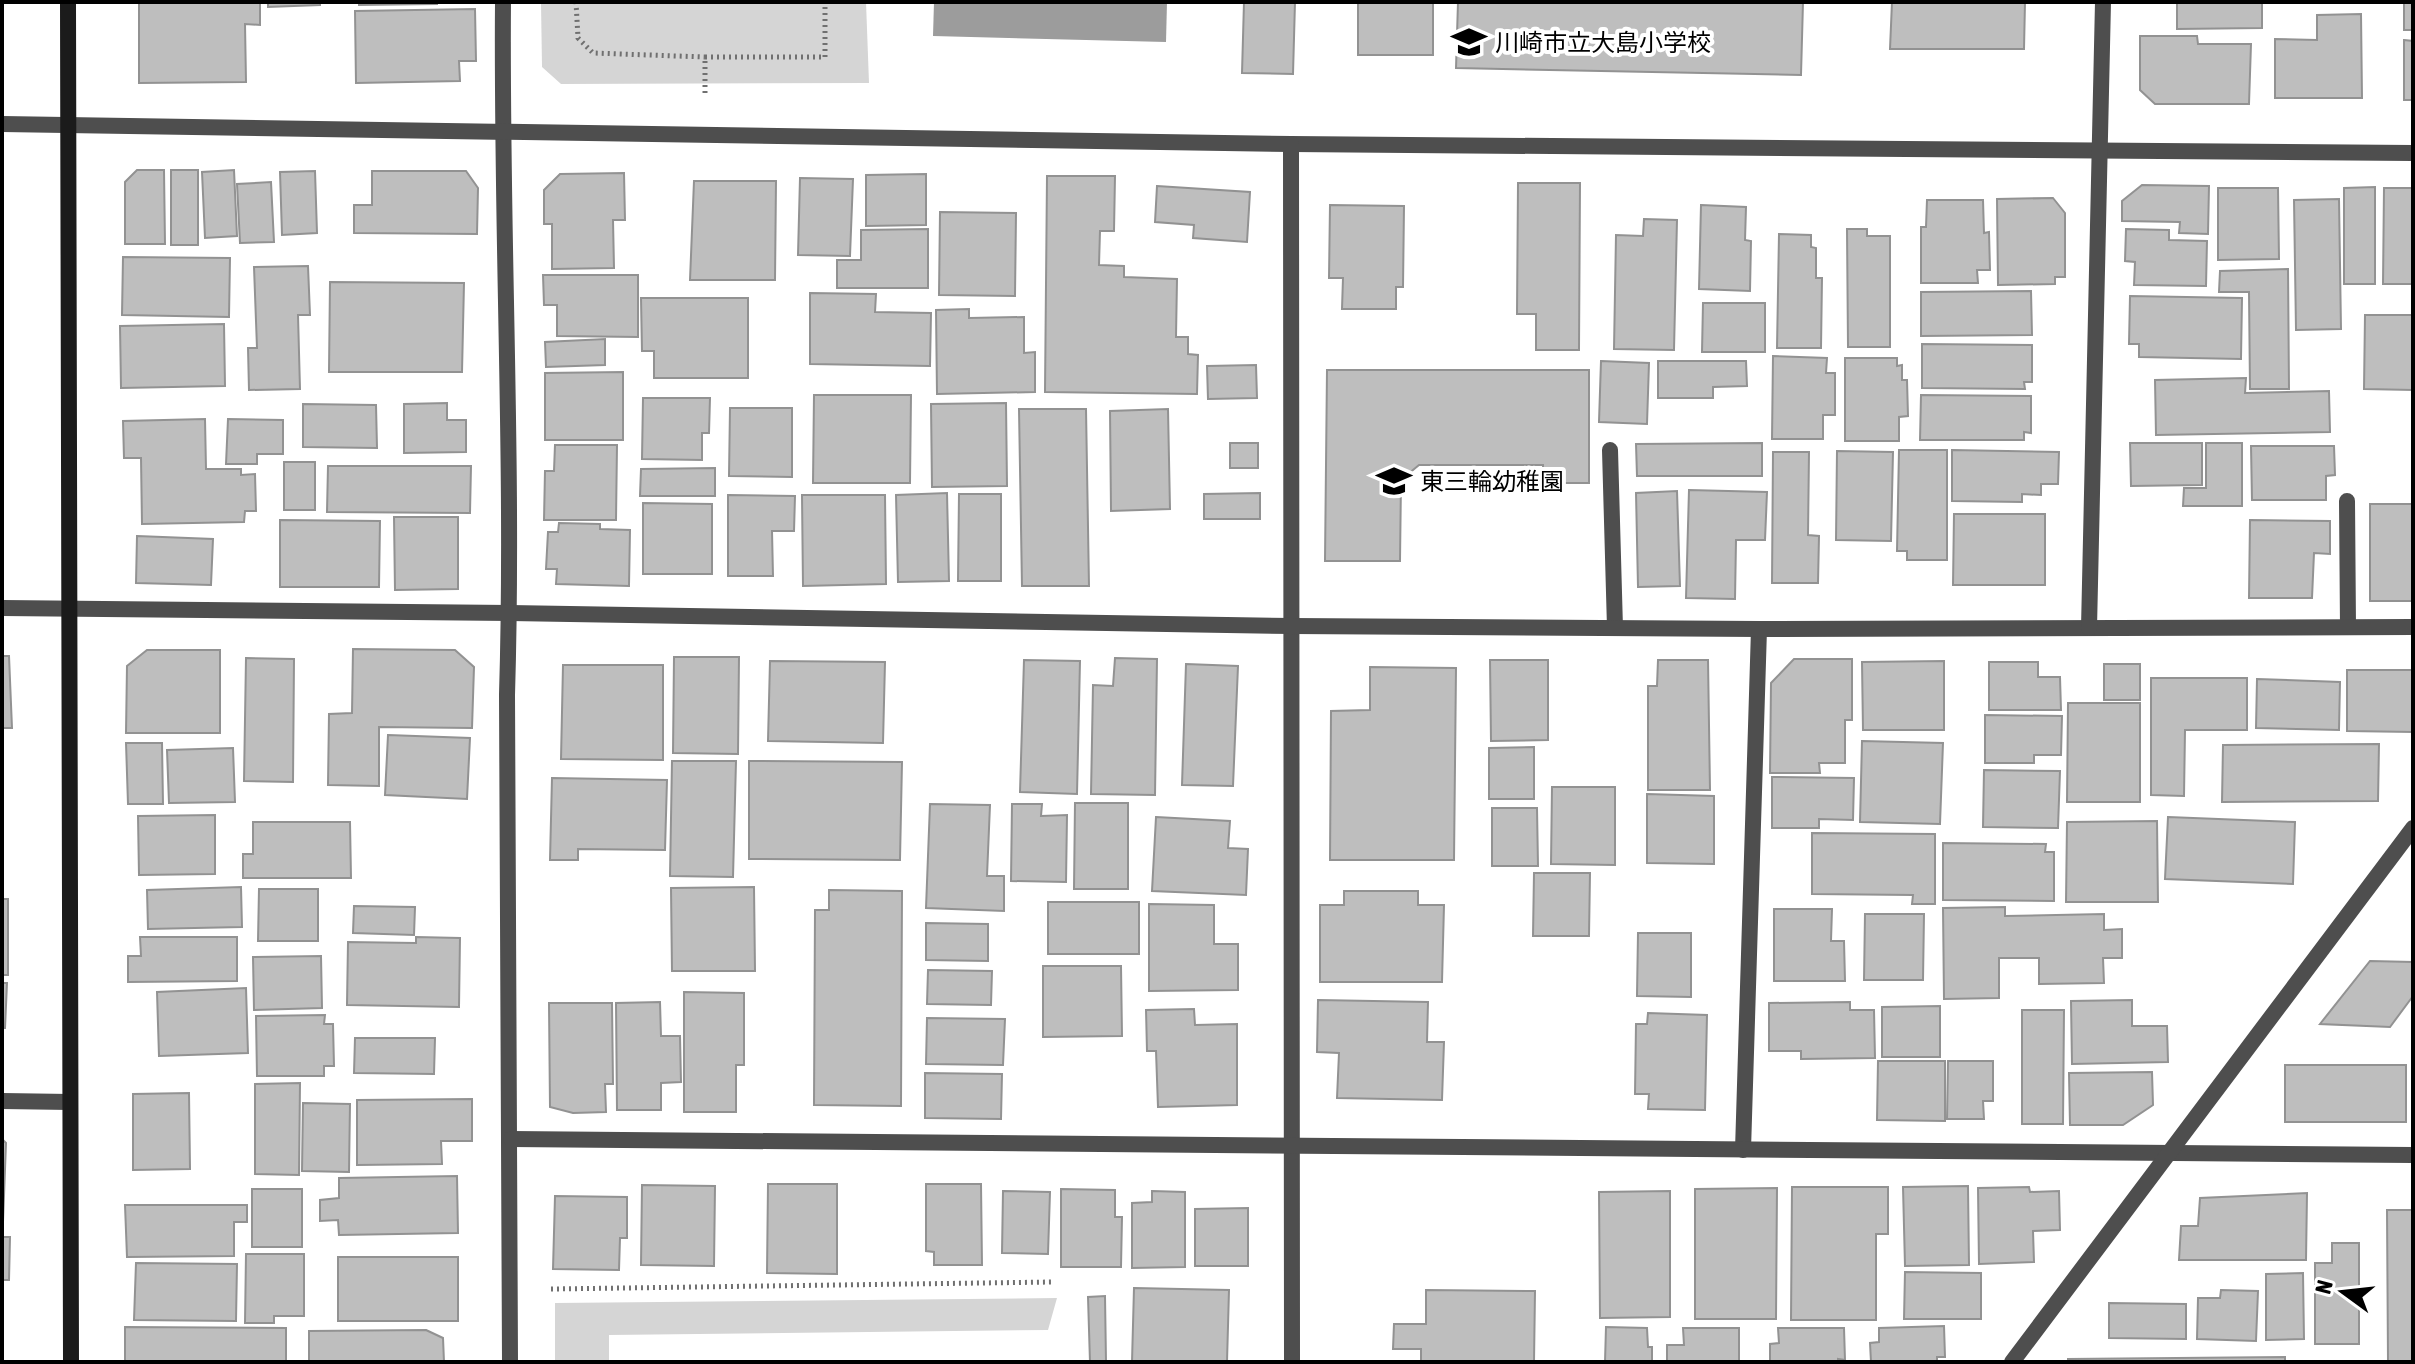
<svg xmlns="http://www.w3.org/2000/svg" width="2415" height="1364" font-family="'Asap Condensed','Noto Sans JP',sans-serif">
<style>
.green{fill:#d5d5d5}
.water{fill:#9c9c9c}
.building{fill:#bebebe;stroke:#929292;stroke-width:2}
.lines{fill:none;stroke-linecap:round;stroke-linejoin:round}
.path{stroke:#707070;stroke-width:5;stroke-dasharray:2 4;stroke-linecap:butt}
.lane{stroke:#4e4e4e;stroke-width:16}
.street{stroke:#4e4e4e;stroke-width:16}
.secondary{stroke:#1b1b1b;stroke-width:16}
.labels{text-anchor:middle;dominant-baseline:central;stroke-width:8;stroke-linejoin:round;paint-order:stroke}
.poi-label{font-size:24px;fill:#000;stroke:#fff;text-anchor:start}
</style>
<rect width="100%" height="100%" fill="#fff"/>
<g class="green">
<path d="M541,2H866L869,83L561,84L542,67Z"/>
<path d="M1057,1298L1048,1330L609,1335V1362H555V1303Z"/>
</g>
<path class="water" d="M934,2H1167L1166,42L933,36Z"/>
<g class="building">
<path d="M139,2H260V25L245,24L246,82L139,83Z"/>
<path d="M268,2H320V5L268,7Z"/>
<path d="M359,2H437V4L359,5Z"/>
<path d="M1244,2H1295L1293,74L1242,73Z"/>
<rect x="1358" y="2" width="75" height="53"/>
<path d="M1458,2H1803L1801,75L1456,68Z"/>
<path d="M1892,2H2025L2024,49H1890Z"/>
<path d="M2177,2H2262V28L2177,29Z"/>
<rect x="2404" y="2" width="9" height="28"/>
<path d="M475,9L476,61H459L460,81L356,83L355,11Z"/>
<path d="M2361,14L2362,98H2275V39L2317,40V15Z"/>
<path d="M2140,36H2197L2198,44H2251L2249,104H2155L2140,90Z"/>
<path d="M2404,40L2413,41V100H2404Z"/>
<path d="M137,170H164L165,244H125V182Z"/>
<rect x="171" y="170" width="27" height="75"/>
<path d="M234,170L237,236L205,238L202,172Z"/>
<path d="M315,171L317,233L282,235L280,172Z"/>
<path d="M372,171H466L478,188L477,234L354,233V205H372Z"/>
<path d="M624,173L625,220H613L614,268L552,269V224H544V190L560,174Z"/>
<path d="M926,174V225L866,226V175Z"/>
<path d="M1047,176H1115L1114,231H1100L1099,265L1124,266V277L1177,279L1176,337H1188V354L1198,355L1197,394L1045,392Z"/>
<path d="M800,178L853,179L850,256L798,255Z"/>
<path d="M694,181H776L775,280H690Z"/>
<path d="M271,182L274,242L240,243L237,184Z"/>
<path d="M1518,183H1580L1579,350H1536V314H1517Z"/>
<path d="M2142,185L2209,186L2208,234L2179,233L2180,222L2122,221V201Z"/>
<path d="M1157,186L1250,192L1247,242L1193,238L1194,225L1155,222Z"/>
<path d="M2375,187V284H2344V188Z"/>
<path d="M2218,188H2278L2279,259L2218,260Z"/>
<path d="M2384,188H2413V284H2383Z"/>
<path d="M2053,198L2065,213V277H2055V284L1998,285L1997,199Z"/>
<path d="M2339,199L2341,329L2296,330L2294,200Z"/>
<path d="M1927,200H1983L1984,233L1989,232L1990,270H1977L1978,283H1921V227H1926Z"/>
<path d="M1330,205L1404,206L1403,287H1396V309H1342L1343,278H1329Z"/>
<path d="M1701,205L1746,207L1745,240L1751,241L1750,291L1699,289Z"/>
<path d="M940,212L1016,213L1015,296L939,295Z"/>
<path d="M1644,219L1677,220L1674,350L1614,349L1616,235L1643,236Z"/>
<path d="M928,229V288H837V260H861V230Z"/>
<path d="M1847,229H1867V236H1890V347H1848Z"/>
<path d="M2126,229L2169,230V240L2207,241L2206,286L2134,285L2135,262L2125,261Z"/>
<path d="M1779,234L1811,235V247L1816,248V278H1822L1821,348H1777Z"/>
<path d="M123,257L230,258L229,317L122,315Z"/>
<path d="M308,266L310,315H298L300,389L249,390L248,348H257L254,267Z"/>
<path d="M2288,269L2289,389H2250L2249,292H2219L2220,271Z"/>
<path d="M543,275H638V337L557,336V305H544Z"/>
<path d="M330,282L464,283L462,372H329Z"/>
<path d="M2031,291L2032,335L1921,336V292Z"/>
<path d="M810,293L876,294L875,312L931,313L930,366L810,364Z"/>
<path d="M2130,296L2242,298L2241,359L2139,357V344H2129Z"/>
<path d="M641,298H748V378H654V351H642Z"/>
<path d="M1703,303H1765V352H1702Z"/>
<path d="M969,309V318L1024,317V353L1035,352V392L937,394L936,310Z"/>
<path d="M2365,315H2413V390L2364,389Z"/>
<path d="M224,324L225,386L121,388L120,326Z"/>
<path d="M605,339V365L546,367L545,342Z"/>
<path d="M1922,344L2032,345V382H2024L2025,389L1922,388Z"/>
<path d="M1773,356L1827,358L1826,373H1835V415H1823V439H1772Z"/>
<path d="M1845,358H1897V366L1902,365V380H1907L1908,416L1899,417V441H1845Z"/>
<path d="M1601,361L1649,363L1647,424L1599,422Z"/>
<path d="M1658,361H1746L1747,386L1713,387V398H1658Z"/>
<path d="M1256,365L1257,398L1208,399L1207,366Z"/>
<path d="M1327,370H1589V483H1543V465H1419L1401,480L1400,561H1325Z"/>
<path d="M623,372V440H545V373Z"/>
<path d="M2246,378L2245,393L2329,391L2330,432L2156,435L2155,380Z"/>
<path d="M814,395H911L910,483H813Z"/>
<path d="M1921,395L2031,396V433L2024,432V440H1920Z"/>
<path d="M643,398H710L709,433H702V460L642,459Z"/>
<path d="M447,403V420H466V452L404,453V404Z"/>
<path d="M1006,403L1007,486L932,487L931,404Z"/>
<path d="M303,404L376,405L377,448L303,447Z"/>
<path d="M730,408H792V477L729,476Z"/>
<path d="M1019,409H1086L1089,586H1022Z"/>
<path d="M1168,409L1170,509L1111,511L1110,411Z"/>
<path d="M205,419L206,469H241V475L255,474L256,511H245L244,522L142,524L141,458H124L123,421Z"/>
<path d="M228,419L283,420V454H257V464H226Z"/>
<rect x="1230" y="443" width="28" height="25"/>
<path d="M1762,443V476H1637L1636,444Z"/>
<path d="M2130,443H2202V485L2131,486Z"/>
<path d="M2206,443H2242V506H2183L2184,488H2206Z"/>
<path d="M555,445H617L616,520H544L545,471H554Z"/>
<path d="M2251,446H2334L2335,475L2326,476V500H2252Z"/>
<path d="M1899,450H1947V560H1907V551H1897Z"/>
<path d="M1952,450L2059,452L2058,484H2041V495L2022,494V502L1952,501Z"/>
<path d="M1837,451L1893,452L1891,541L1836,540Z"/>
<path d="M1773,452H1809L1808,535L1819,536L1818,583H1772Z"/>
<rect x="284" y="462" width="31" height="48"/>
<path d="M328,466H471L470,513L327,512Z"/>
<path d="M715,468V496H640L641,469Z"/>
<path d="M1689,490L1767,492L1765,540H1736L1735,599L1686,598Z"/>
<path d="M1677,491L1680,586L1638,587L1636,493Z"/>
<path d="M947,493L949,581L898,582L896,495Z"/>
<path d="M1260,493V519H1204V494Z"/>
<path d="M959,494H1001V581H958Z"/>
<path d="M728,495L795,496L794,531H772L773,576H728Z"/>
<path d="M802,495H885L886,584L803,586Z"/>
<path d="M643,503L712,504V574H643Z"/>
<rect x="2370" y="504" width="43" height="97"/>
<path d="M1954,514H2045V585H1953Z"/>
<path d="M394,517H458V589L395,590Z"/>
<path d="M280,520L380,521L379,587H280Z"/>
<path d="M2250,520L2330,521V554L2314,553L2312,598H2249Z"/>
<path d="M559,523L600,524V529L630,530L629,586L556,584L557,569H546L548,532H558Z"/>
<path d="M137,536L213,539L211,585L136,583Z"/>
<path d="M353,649L455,650L474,667L472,728L379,727V786L328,785L329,714L352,713Z"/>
<path d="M147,650H220V733H126L127,666Z"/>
<path d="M2,656H9L12,728H2Z"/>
<path d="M674,657H739L738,754L673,753Z"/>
<path d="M246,658L294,659L293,782L244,781Z"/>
<path d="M1115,658L1157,659L1155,795L1091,794L1093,685L1113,686Z"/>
<path d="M1794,659H1852V720H1845V763H1819L1820,773H1770L1771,683Z"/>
<path d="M1024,660L1080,661L1077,794L1020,792Z"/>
<path d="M1490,660H1548V740L1491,741Z"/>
<path d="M1658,660H1708L1710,790H1648V686H1657Z"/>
<path d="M770,661L885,662L883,743L768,741Z"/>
<path d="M1944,661V730H1863L1862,662Z"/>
<path d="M1989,662H2038V677H2060L2061,710H1989Z"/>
<path d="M1186,664L1238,666L1233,786L1182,785Z"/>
<rect x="2104" y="664" width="36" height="36"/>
<path d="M563,665H663V760L561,759Z"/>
<path d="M1370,667L1456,668L1454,860H1330L1331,711L1370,710Z"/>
<path d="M2347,670H2413V732L2347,731Z"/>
<path d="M2151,678H2247V730H2185L2184,796L2151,795Z"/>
<path d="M2257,679L2340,682L2339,730L2256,728Z"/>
<path d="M2068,703H2140V802H2067Z"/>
<path d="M1985,715L2062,716L2061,755H2034V763H1985Z"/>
<path d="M388,735L470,738L467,799L385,795Z"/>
<path d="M1862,741L1943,743L1940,824L1860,822Z"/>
<path d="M126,743H162L163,804H128Z"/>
<path d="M2379,744L2378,801L2222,802L2223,745Z"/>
<path d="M1534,747V799H1489V748Z"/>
<path d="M233,748L235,802L169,803L167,750Z"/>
<path d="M672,761H736L733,877L670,876Z"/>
<path d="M749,761L902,762L900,860L749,859Z"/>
<path d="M1984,770L2060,771L2058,828L1983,827Z"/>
<path d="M1772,777L1854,778L1853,820L1819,819V828H1772Z"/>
<path d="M552,778L667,780L665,850L578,849V860H550Z"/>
<path d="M1552,787H1615V865L1551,864Z"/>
<path d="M1647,794L1714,796V864L1647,863Z"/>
<path d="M1075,803H1128V889H1074Z"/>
<path d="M930,804L990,805L987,876H1004V911L926,908Z"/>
<path d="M1012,804H1042L1041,816L1067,815L1066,882L1011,881Z"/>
<path d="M1492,808H1537L1538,866H1492Z"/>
<path d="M215,815V874L139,875L138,816Z"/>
<path d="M1156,817L1230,821L1228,848L1248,849L1246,895L1152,891Z"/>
<path d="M2168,817L2295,822L2293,884L2165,879Z"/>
<path d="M2157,821L2158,902H2066L2067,822Z"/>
<path d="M253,822H350L351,878H243V854H253Z"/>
<path d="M1812,833L1935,834V904H1912L1913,895L1812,894Z"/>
<path d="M1943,843L2046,844L2045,852H2054V901L1943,900Z"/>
<path d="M1534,873H1590L1589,936H1533Z"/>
<path d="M241,887L242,927L148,929L147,890Z"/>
<path d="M754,887L755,971H672L671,888Z"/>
<path d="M259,889H318V941H258Z"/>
<path d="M829,890L902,891L901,1106L814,1105L815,910H829Z"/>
<path d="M1344,891H1418V905H1444L1442,982H1320V905H1344Z"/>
<rect x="2" y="899" width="6" height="76"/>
<rect x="1048" y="902" width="91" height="52"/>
<path d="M1149,904L1214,905V944H1238V990L1149,991Z"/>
<path d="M354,906L415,907L414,935L353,933Z"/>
<path d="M2005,907V916L2104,914V930L2122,929V958H2103L2104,983L2039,984V958H1999V998L1944,999L1943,908Z"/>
<path d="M1774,909H1832L1831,941H1844L1845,981H1774Z"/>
<path d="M1865,914H1924L1923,980H1864Z"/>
<path d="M926,923L988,924V961L926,960Z"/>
<path d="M1638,933H1691V997L1637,996Z"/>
<path d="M140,937H237V981L128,982V956H141Z"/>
<path d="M416,937L460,938L459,1007L347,1005L348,942L416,943Z"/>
<path d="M321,956L322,1008L254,1010L253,957Z"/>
<path d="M2370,961L2413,962V996L2390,1027L2320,1024Z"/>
<path d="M1043,966H1121L1122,1036L1043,1037Z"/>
<path d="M928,970L992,971L991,1005L927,1004Z"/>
<path d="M2,983H7L5,1028H2Z"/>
<path d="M246,988L248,1053L159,1056L157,992Z"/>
<path d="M684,992L744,993V1065H736V1112H684Z"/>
<path d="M1318,1000L1428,1002L1427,1042H1444L1442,1100L1337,1098L1339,1053L1317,1052Z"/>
<path d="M2132,1000V1026H2167L2168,1062L2072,1064L2071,1001Z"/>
<path d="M660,1002L661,1036H680L681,1082L661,1083V1110H617L616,1003Z"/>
<path d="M1850,1002V1010H1874L1875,1058L1801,1059V1051H1769V1003Z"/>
<path d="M549,1003H612L613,1084H605L606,1112L573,1113L550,1107Z"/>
<path d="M1940,1006V1057H1882V1007Z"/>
<path d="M1194,1009L1195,1025L1237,1024V1105L1158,1107L1156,1051H1147L1146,1010Z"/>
<path d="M2022,1010H2064L2063,1124H2022Z"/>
<path d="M1648,1013L1707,1015L1705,1110L1648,1109L1649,1094H1635L1636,1024H1647Z"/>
<path d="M325,1015L324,1024H333L334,1066H324V1076H257L256,1016Z"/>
<path d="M927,1018L1005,1019L1003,1065L926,1064Z"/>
<path d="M355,1038H435L434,1074L354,1073Z"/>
<path d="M1878,1061H1945V1121L1877,1120Z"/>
<path d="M1948,1061H1993V1101H1983L1984,1119H1947Z"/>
<rect x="2285" y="1065" width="121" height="57"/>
<path d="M2152,1072L2153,1105L2123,1125H2070L2069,1073Z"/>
<path d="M925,1073L1002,1074L1001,1119L925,1118Z"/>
<path d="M300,1083L299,1175L255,1174V1084Z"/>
<path d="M189,1093L190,1169L133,1170V1094Z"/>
<path d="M472,1099V1141H441L442,1164L357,1165V1100Z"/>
<path d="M303,1103L350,1104L349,1172L302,1171Z"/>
<path d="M2,1139L6,1143L3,1222H2Z"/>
<path d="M457,1176L458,1233L339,1235L338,1220L320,1221V1200L339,1198V1178Z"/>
<path d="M768,1184H837V1274L767,1273Z"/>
<path d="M926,1184H981L982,1265H934V1252L926,1251Z"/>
<path d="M642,1185L715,1186L714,1266L641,1265Z"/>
<path d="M1968,1186L1969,1265L1905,1266L1903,1187Z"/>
<path d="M1792,1187H1888V1234H1876V1320H1791Z"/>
<path d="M2029,1187L2030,1192L2059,1191L2060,1230L2033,1231L2034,1262L1979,1264L1978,1188Z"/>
<path d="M1777,1188L1776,1319H1695V1189Z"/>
<rect x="252" y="1189" width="50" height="58"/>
<path d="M1061,1189L1115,1190V1217H1122L1121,1267H1061Z"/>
<path d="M1003,1191L1050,1192L1048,1254L1002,1253Z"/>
<path d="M1152,1191L1185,1192V1267L1132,1268V1203L1152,1202Z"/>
<path d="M1670,1191V1317L1600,1318L1599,1192Z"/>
<path d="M2307,1193L2306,1260H2179L2181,1226H2198L2200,1198Z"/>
<path d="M555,1196L627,1197V1238H620L619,1270L553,1269Z"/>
<path d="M125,1205H247V1222H234V1256L127,1257Z"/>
<path d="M1248,1208V1266H1195V1209Z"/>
<path d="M2387,1210H2413V1362H2388Z"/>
<path d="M2,1237H10L9,1280H2Z"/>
<path d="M2332,1243H2359V1344H2315V1263H2332Z"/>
<path d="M246,1254H304V1316H274V1323H245Z"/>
<rect x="338" y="1257" width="120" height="64"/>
<path d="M136,1263L237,1264L236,1321L134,1320Z"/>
<path d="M1905,1272L1981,1273V1319H1904Z"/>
<path d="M2303,1273L2304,1339L2266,1340V1274Z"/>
<path d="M1134,1288L1229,1290L1227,1362H1132Z"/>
<path d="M1426,1290L1535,1291L1534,1362H1421V1349H1393L1394,1324H1426Z"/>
<path d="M2221,1290L2258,1291L2256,1341L2197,1339L2198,1298H2220Z"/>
<path d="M1105,1296L1106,1362H1090L1088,1297Z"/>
<path d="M2109,1303L2186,1304V1339L2109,1338Z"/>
<path d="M1944,1326L1945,1357H1937V1362H1871L1870,1343L1879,1342V1328Z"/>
<path d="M125,1327L286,1328V1362H125Z"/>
<path d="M1606,1327L1647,1328L1648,1347H1652V1362H1605Z"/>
<path d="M1683,1328H1739V1362H1667V1345H1684Z"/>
<path d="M1778,1328H1844L1845,1360L1838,1359V1362H1770V1344L1779,1343Z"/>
<path d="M426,1330L443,1338L444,1362H309V1331Z"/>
<path d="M2285,1357V1362H2068V1359Z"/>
</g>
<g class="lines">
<g class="path">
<path d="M576,2L578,38L593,53L705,57"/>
<path d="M705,93V57H825V2"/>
<path d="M551,1289L1052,1282"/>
</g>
<g class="lane">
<path d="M1610,450L1615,628"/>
<path d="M2347,501L2348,627"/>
<path d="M2,1101L70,1102"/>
<path d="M1743,1150L1759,629"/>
</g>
<g class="street">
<path d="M503,2C501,233 514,464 507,695L510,1362"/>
<path d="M2,124L1291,144L2413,153"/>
<path d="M1291,144L1292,1362"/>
<path d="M2,608L510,613L1292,626L1759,629L2413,627"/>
<path d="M2089,628L2103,2"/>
<path d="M511,1139L2413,1155"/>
<path d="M2012,1362L2413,828"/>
</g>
<path class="secondary" d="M68,2L71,1362"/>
</g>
<defs>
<g id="school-bare" transform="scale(2.76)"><path d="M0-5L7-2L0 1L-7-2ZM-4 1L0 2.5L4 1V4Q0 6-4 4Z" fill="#000" stroke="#fff" stroke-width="2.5" paint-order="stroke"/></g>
</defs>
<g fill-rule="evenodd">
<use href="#school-bare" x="1469" y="42"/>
<use href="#school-bare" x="1394" y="481"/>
</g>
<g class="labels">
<g class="poi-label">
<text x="1495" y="42">川崎市立大島小学校</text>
<text x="1420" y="481">東三輪幼稚園</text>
</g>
</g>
<rect width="2415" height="1364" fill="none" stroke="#000000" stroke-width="8"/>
<g transform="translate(2343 1292) rotate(285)" stroke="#ffffff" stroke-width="6" paint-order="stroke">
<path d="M0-6L14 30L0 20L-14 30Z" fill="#000000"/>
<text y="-12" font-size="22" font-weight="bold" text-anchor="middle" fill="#000000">N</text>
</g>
</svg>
